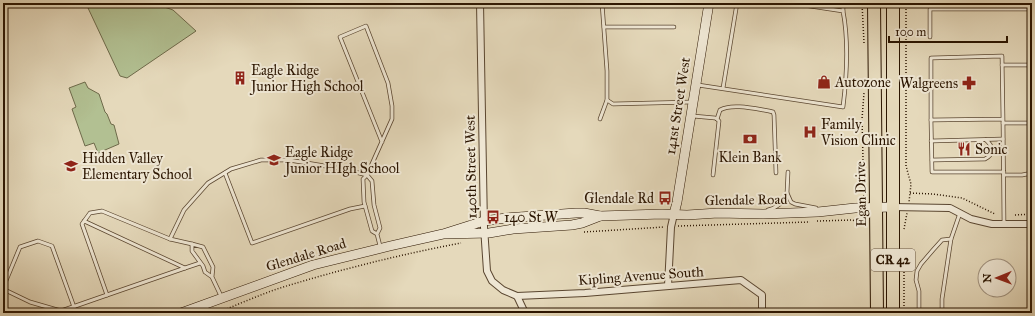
<svg xmlns="http://www.w3.org/2000/svg" width="1035" height="316" font-family="'IM FELL Great Primer',serif">
<style>
.green{fill:#b2c092;stroke:#6e6a4a}
.lines{fill:none;stroke-linecap:round;stroke-linejoin:round}
.lane-casing{stroke:#5a4630;stroke-width:4.5}
.street-casing{stroke:#5a4630;stroke-width:8}
.secondary-casing{stroke:#2b1501;stroke-width:10}
.highway-casing{stroke:#2b1501;stroke-width:14}
.path{stroke:#2b1501;stroke-width:1.5;stroke-dasharray:1 2;stroke-linecap:butt}
.lane{stroke:#eee6d3;stroke-width:3}
.street{stroke:#eee6d3;stroke-width:6}
.secondary{stroke:#eee6d3;stroke-width:9}
.highway{stroke:#e5d9bb;stroke-width:12}
.labels{text-anchor:middle;dominant-baseline:central;stroke-width:4;stroke-linejoin:round;paint-order:stroke}
.shield{fill:#eee6d3;stroke:#665440;stroke-width:1}
.shield-label{font-size:13px;font-weight:bold;fill:#2b1501}
.poi-label{font-size:14px;fill:#2b1501;stroke:#eee6d3;text-anchor:start}
.street-label{font-size:14px;fill:#2b1501;stroke:#eee6d3}
</style>
<rect width="100%" height="100%" fill="#e5d9bb"/>
<filter id="stains"><feTurbulence type="fractalNoise" baseFrequency=".005" numOctaves="4"/><feColorMatrix values="0 0 0 0 .2 0 0 0 0 .09 0 0 0 0 .02 0 0 0 .5 -.17"/></filter>
<radialGradient id="worn" r=".72"><stop offset=".6" stop-color="#630" stop-opacity="0"/><stop offset="1" stop-color="#630" stop-opacity=".3"/></radialGradient>
<g class="green">
<path d="M104,3H153L173,10L196,31L127,78L120,76L88,8Z"/>
<path d="M85,82L88,88L99,94L105,112L107,114L111,124L114,125L119,144L98,153L94,143L85,146L72,109L76,107L69,88Z"/>
</g>
<g class="lines">
<g class="lane-casing">
<g id="lane">
<path d="M843,3V11"/>
<path d="M604,27H674"/>
<path d="M930,37V9H1031"/>
<path d="M1002,65H1032"/>
<path d="M698,85L843,107C847,75 849,42 843,11L790,3"/>
<path d="M723,88L737,3"/>
<path d="M607,100L613,104L692,102"/>
<path d="M693,116L715,118L717,119L719,121L713,175"/>
<path d="M600,119L607,100V71L602,3"/>
<path d="M717,119L720,110C732,103 756,109 769,111L773,112L774,115L776,173"/>
<path d="M1003,119L1002,56L931,58V120L1003,119L1004,224"/>
<path d="M931,120L932,172H1004"/>
<path d="M1003,123H1029L1032,126"/>
<path d="M931,141L1003,139"/>
<path d="M932,160L985,159C995,154 993,146 986,140"/>
<path d="M225,173L252,243L350,209L365,206"/>
<path d="M1004,175H1022L1032,173"/>
<path d="M787,193L788,172"/>
<path d="M768,210C778,207 783,203 787,193L791,202L795,204L816,208"/>
<path d="M84,221L185,268L107,295L82,224L90,213L102,211L170,239L184,210L208,183L231,169L261,160H289L343,169L367,175L392,119V106L388,83L366,26L340,37L382,142"/>
<path d="M377,234L372,231L364,202L363,179L367,175L372,181L374,205L380,228L377,234L380,246"/>
<path d="M170,239L192,244"/>
<path d="M185,268L200,263"/>
<path d="M212,277L205,272L203,266L192,251V244L203,247L213,267L212,277L221,296"/>
<path d="M3,288L20,247L38,241L52,246L74,307V313"/>
<path d="M3,289L30,302L61,311L107,295"/>
<path d="M919,313V291L916,280L917,271L921,264L933,250L942,240L951,239"/>
<path d="M942,313V299L951,239L960,213"/>
</g>
</g>
<g class="street-casing">
<g id="street">
<path d="M480,3L484,227L487,271L492,281L503,290L517,296L525,313"/>
<path d="M892,207L950,208L971,219L992,224H1032"/>
<path d="M668,286L671,227L674,214"/>
<path d="M517,296L585,293L741,280L762,295V313"/>
</g>
</g>
<g class="secondary-casing">
<g id="secondary">
<path d="M674,214L677,202L709,3"/>
<path d="M600,216L662,214L687,215L718,213L763,214L818,212L855,208L892,207"/>
<path d="M181,313L313,265L390,246L443,234L484,221L506,218L576,213H584L600,216L582,223L572,225L513,229L489,233L443,234"/>
</g>
</g>
<g class="highway-casing">
<g id="highway">
<path d="M874,3L876,207L877,313"/>
<path d="M893,3V313"/>
</g>
</g>
<g class="path">
<path d="M862,3L864,43"/>
<path d="M906,3V166L911,184L909,202"/>
<path d="M910,193L933,194L962,198L995,214"/>
<path d="M864,199L862,119L864,93"/>
<path d="M1015,215L1032,214"/>
<path d="M817,221L852,220L865,223"/>
<path d="M678,226L810,222"/>
<path d="M904,229L907,213"/>
<path d="M584,232L664,227"/>
<path d="M904,263V313"/>
<path d="M216,313C240,304 265,292 290,285C346,268 403,254 461,243"/>
</g>
<use href="#lane" class="lane"/>
<use href="#street" class="street"/>
<use href="#secondary" class="secondary"/>
<use href="#highway" class="highway"/>
</g>
<defs>
<g id="building-bare" transform="scale(1.08)"><path d="M-4-6H4V6H1V3H-1V6H-4ZM-2.5-4.3h1.7v1.8h-1.7ZM.8-4.3h1.7v1.8H.8ZM-2.5-1h1.7V.8h-1.7ZM.8-1h1.7V.8H.8Z" fill="#8f2418" stroke="#eee6d3" stroke-width="2.5" paint-order="stroke"/></g>
<g id="shop-bare" transform="scale(1.08)"><path d="M-5-2.5h2.3a2.7 3.5 0 0 1 5.4 0H5L5.5 6h-11ZM-1.5-2.5h3a1.5 2.3 0 0 0-3 0Z" fill="#8f2418" stroke="#eee6d3" stroke-width="2.5" paint-order="stroke"/></g>
<g id="pharmacy-bare" transform="scale(1.08)"><path d="M-2-6h4v4h4v4h-4v4h-4v-4h-4v-4h4Z" fill="#8f2418" stroke="#eee6d3" stroke-width="2.5" paint-order="stroke"/></g>
<g id="hospital-bare" transform="scale(1.08)"><path d="M-5-5h3v3.5h4V-5h3V5h-3V1.5h-4V5h-3Z" fill="#8f2418" stroke="#eee6d3" stroke-width="2.5" paint-order="stroke"/></g>
<g id="bank-bare" transform="scale(1.08)"><path d="M-6-4H6V4H-6ZM0-2.3a2.3 2.3 0 1 0 0 4.6a2.3 2.3 0 1 0 0-4.6Z" fill="#8f2418" stroke="#eee6d3" stroke-width="2.5" paint-order="stroke"/></g>
<g id="restaurant-bare" transform="scale(1.08)"><path d="M-5-6h1v4h1v-4h1v4h1v-4h1v5L-1.5 .5V6h-2V.5L-5-1ZM5-6V6H3V1.5H1.5Q1.5-4 5-6Z" fill="#8f2418" stroke="#eee6d3" stroke-width="2.5" paint-order="stroke"/></g>
<g id="school-bare" transform="scale(1.08)"><path d="M0-5L7-2L0 1L-7-2ZM-4 1L0 2.5L4 1V4Q0 6-4 4Z" fill="#8f2418" stroke="#eee6d3" stroke-width="2.5" paint-order="stroke"/></g>
<g id="bus-bare" transform="scale(1.08)"><path d="M-5-6H5V4H4V6H2V4H-2V6H-4V4H-5ZM-3.5-4V0h7V-4ZM-3.5 1.2v1.5H-2V1.2ZM2 1.2v1.5H3.5V1.2Z" fill="#8f2418" stroke="#eee6d3" stroke-width="2.5" paint-order="stroke"/></g>
</defs>
<g fill-rule="evenodd">
<use href="#building-bare" x="240" y="78"/>
<use href="#shop-bare" x="824" y="82"/>
<use href="#pharmacy-bare" x="969" y="83"/>
<use href="#hospital-bare" x="810" y="132"/>
<use href="#bank-bare" x="750" y="139"/>
<use href="#restaurant-bare" x="964" y="149"/>
<use href="#school-bare" x="274" y="160"/>
<use href="#school-bare" x="71" y="166"/>
<use href="#bus-bare" x="665" y="198"/>
<use href="#bus-bare" x="493" y="217"/>
</g>
<g class="labels">
<rect class="shield" x="871" y="249" width="44" height="22" rx="3"/>
<g class="shield-label">
<text x="893" y="260">CR 42</text>
</g>
<g class="poi-label">
<text x="251" y="70">Eagle Ridge<tspan x="251" dy="16">Junior High School</tspan></text>
<text x="835" y="82">Autozone</text>
<text x="958" y="83" text-anchor="end">Walgreens</text>
<text x="821" y="124">Family<tspan x="821" dy="16">Vision Clinic</tspan></text>
<text x="975" y="149">Sonic</text>
<text x="285" y="152">Eagle Ridge<tspan x="285" dy="16">Junior HIgh School</tspan></text>
<text x="750" y="157" text-anchor="middle">Klein Bank</text>
<text x="82" y="158">Hidden Valley<tspan x="82" dy="16">Elementary School</tspan></text>
<text x="654" y="198" text-anchor="end">Glendale Rd</text>
<text x="504" y="217">140 St W</text>
</g>
<g class="street-label">
<text transform="translate(678 106) rotate(-81)">141st Street West</text>
<text transform="translate(471 167) rotate(-91)">140th Street West</text>
<text transform="translate(861 194) rotate(-91)">Egan Drive</text>
<text transform="translate(746 200) rotate(-1)">Glendale Road</text>
<text transform="translate(306 255) rotate(-17)">Glendale Road</text>
<text transform="translate(641 276) rotate(-4)">Kipling Avenue South</text>
</g>
</g>
<rect width="1035" height="316" fill="none" stroke="#e5d9bb" stroke-width="16"/>
<rect x="4" y="4" width="1027" height="308" fill="none" stroke="#2b1501" stroke-width="2"/>
<rect x="8" y="8" width="1019" height="300" fill="none" stroke="#2b1501"/>
<g transform="translate(997 278) rotate(269)"><circle r="19" fill="#eee6d3" stroke="#a0927f"/>
<path d="M0-3L7 15L0 10L-7 15Z" fill="#8f2418"/>
<text y="-6" font-size="11" font-weight="bold" text-anchor="middle" fill="#2b1501">N</text>
</g>
<path d="M889 36v6h118v-6" fill="none" stroke="#2b1501" stroke-width="2"/>
<text x="895" y="36" font-size="12" fill="#2b1501" stroke="#eee6d3" stroke-width="3" paint-order="stroke">100 m</text>
<rect width="100%" height="100%" filter="url(#stains)"/>
<rect width="100%" height="100%" fill="url(#worn)"/>
</svg>
